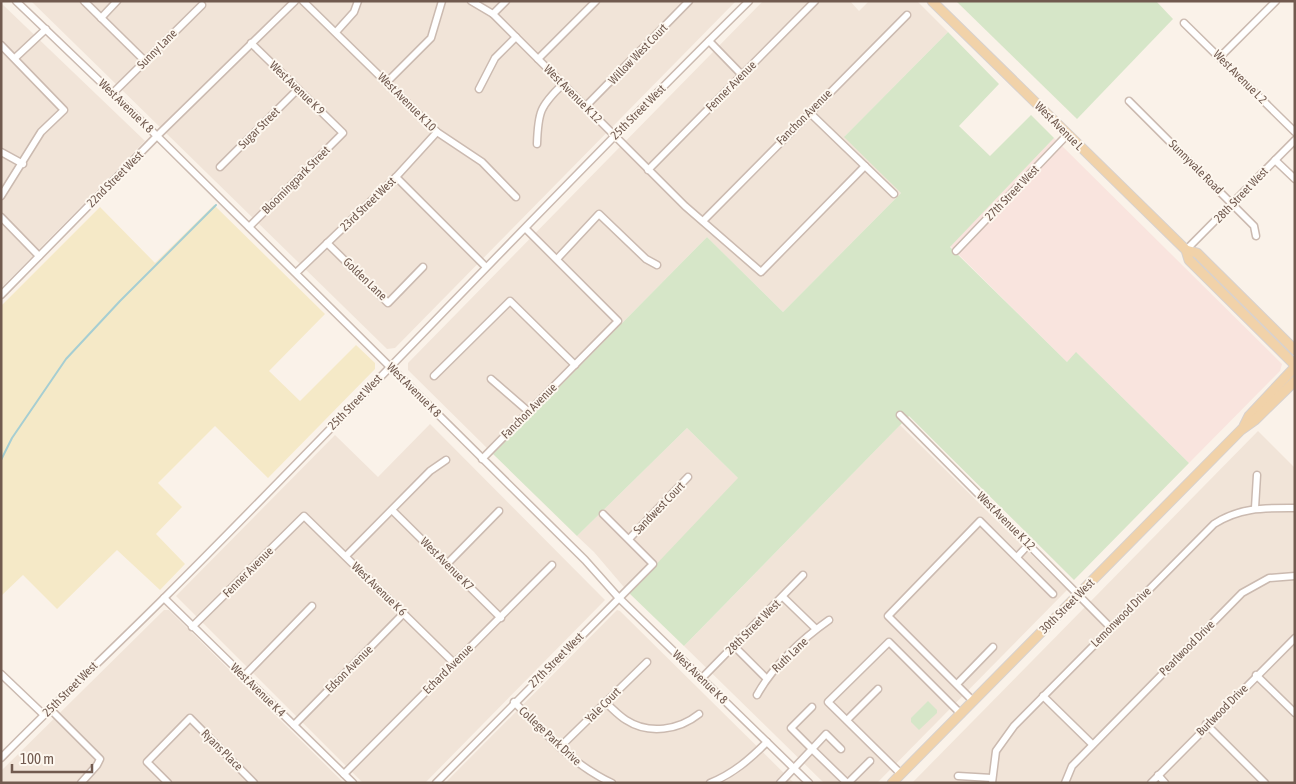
<svg xmlns="http://www.w3.org/2000/svg" width="1296" height="784" font-family="'Asap Condensed',sans-serif">
<style>
.residential{fill:#f1e4d8}
.commercial{fill:#f9e4de}
.green{fill:#d6e6c8}
.sand{fill:#f5e9c7}
.lines{fill:none;stroke-linecap:round;stroke-linejoin:round}
.stream{stroke:#a6ced2;stroke-width:2}
.minor-casing{stroke:#cbbab0;stroke-width:9}
.major-casing{stroke:#d7d1ce;stroke-width:11}
.minor{stroke:#fff;stroke-width:6}
.major{stroke:#f1d2a9;stroke-width:9}
.labels{text-anchor:middle;dominant-baseline:central;stroke-width:4;stroke-linejoin:round;paint-order:stroke}
.street-label{font-size:12px;fill:#715a4f;stroke:#fdf7ef}
</style>
<rect width="100%" height="100%" fill="#faf2e9"/>
<g class="residential">
<path d="M31,1H736L395,348L387,349Z"/>
<path d="M763,1H850L859,11L869,1H917L948,32L845,136L901,193L783,312L707,237L493,454L408,370V363Z"/>
<path d="M1,3L145,141L1,288Z"/>
<path d="M430,424L605,600L425,783H363L176,596L335,435L378,477Z"/>
<path d="M900,425L1067,590L877,783H824L684,646Z"/>
<path d="M687,428L739,479L629,593L594,552L577,536Z"/>
<path d="M1258,431L1295,468V783H912Z"/>
<path d="M164,610H169L344,783H1V771Z"/>
<path d="M617,610L620,611L794,783H445Z"/>
</g>
<path class="commercial" d="M1054,138L1282,364L1280,371L1189,463L1077,353L1067,362L950,246Z"/>
<g class="green">
<path d="M956,1H1156L1173,19L1077,119Z"/>
<path d="M948,32L999,84L959,126L990,156L1031,115L1054,138L950,247L1067,362L1076,352L1189,463L1074,580L909,416L684,646L629,593L738,478L687,428L577,536L493,454L707,237L783,312L901,193L844,137Z"/>
<path d="M928,701L937,710V713L919,730L911,722V718Z"/>
</g>
<path class="sand" d="M214,205L325,314L269,371L300,401L356,345L375,363V369L268,478L215,426L158,483L182,507L156,534L185,564L160,590L117,550L57,609L23,575L1,596V306L100,207L155,263Z"/>
<g class="lines">
<path class="stream" d="M1,460L12,438L66,359L120,301L216,205"/>
<g class="minor-casing">
<g id="minor">
<path d="M16,1L157,136L585,560L618,597L809,783"/>
<path d="M84,1L145,61"/>
<path d="M303,1L437,132L482,162L516,197"/>
<path d="M471,1L493,14L685,206L761,272L865,166"/>
<path d="M493,14L506,1"/>
<path d="M101,18L117,1"/>
<path d="M1184,23L1295,132"/>
<path d="M336,32L354,12L358,1"/>
<path d="M709,41L742,75"/>
<path d="M1,45L64,110L41,132L1,196"/>
<path d="M1220,57L1276,1"/>
<path d="M15,58L46,29"/>
<path d="M538,59L596,1"/>
<path d="M387,82L431,38L442,1"/>
<path d="M479,89L495,58L516,37"/>
<path d="M113,93L202,5"/>
<path d="M1129,101L1254,226L1256,236"/>
<path d="M586,106L689,1"/>
<path d="M809,112L894,194"/>
<path d="M537,144C538,112 540,106 563,84"/>
<path d="M1,152L23,164"/>
<path d="M1275,160L1295,179"/>
<path d="M220,167L298,89"/>
<path d="M648,170L815,1"/>
<path d="M396,177L486,267"/>
<path d="M1,217L39,256"/>
<path d="M703,221L907,15"/>
<path d="M249,227L343,133L251,43"/>
<path d="M327,243L388,303L423,267"/>
<path d="M1186,250L1295,140"/>
<path d="M956,251L1067,135"/>
<path d="M557,259L599,214L646,259L657,265"/>
<path d="M296,273L396,177L437,132"/>
<path d="M1,295L157,136L295,1"/>
<path d="M434,376L510,301L575,365"/>
<path d="M491,379L529,412"/>
<path d="M900,415L1111,628"/>
<path d="M482,459L618,321L526,229"/>
<path d="M1255,508L1257,475"/>
<path d="M392,510L501,618"/>
<path d="M629,539L688,477"/>
<path d="M346,556L430,471L446,460"/>
<path d="M1017,557L1029,544"/>
<path d="M447,564L499,511"/>
<path d="M783,597L816,629"/>
<path d="M164,598L353,783"/>
<path d="M192,627L304,516L454,663"/>
<path d="M734,646L766,678"/>
<path d="M1,674L44,715"/>
<path d="M1256,675L1295,713"/>
<path d="M244,676L312,606"/>
<path d="M702,678L803,575"/>
<path d="M957,684L993,647"/>
<path d="M757,695C773,666 802,639 829,620"/>
<path d="M1043,696L1092,744"/>
<path d="M973,701L888,616L980,521L1053,594"/>
<path d="M514,702C545,732 572,765 612,783"/>
<path d="M605,702C612,708 618,715 626,720C649,735 679,730 699,714"/>
<path d="M49,708L100,759L97,765L81,783"/>
<path d="M847,720L878,689"/>
<path d="M1206,724L1265,783"/>
<path d="M294,725L404,613"/>
<path d="M560,747L647,662"/>
<path d="M841,749L826,734L812,749L847,783"/>
<path d="M1,758C55,703 111,651 165,597C362,400 551,196 749,1"/>
<path d="M344,774L552,565"/>
<path d="M901,774L828,702L889,642L961,714"/>
<path d="M1158,775L1165,783"/>
<path d="M958,776L992,778"/>
<path d="M168,783L147,762L190,718L254,783"/>
<path d="M436,783L653,564L603,514"/>
<path d="M710,783C733,774 750,759 767,742"/>
<path d="M780,783L812,749L791,728L812,707"/>
<path d="M848,783L870,761"/>
<path d="M992,783L996,751L1014,726L1214,524C1240,507 1265,508 1295,508"/>
<path d="M1065,783L1072,766L1242,593L1269,578L1295,576"/>
<path d="M1151,783L1295,638"/>
</g>
</g>
<g class="major-casing">
<g id="major">
<path d="M932,1L1186,250L1189,260L1295,365"/>
<path d="M1186,250L1197,253L1295,350"/>
<path d="M1244,426L1249,416L1295,367"/>
<path d="M892,783L1241,430L1255,420L1295,381"/>
</g>
</g>
<use href="#minor" class="minor"/>
<use href="#major" class="major"/>
</g>
<g class="labels">
<g class="street-label">
<text transform="translate(157 49) rotate(-45)">Sunny Lane</text>
<text transform="translate(638 54) rotate(-46)">Willow West Court</text>
<text transform="translate(1240 77) rotate(45)">West Avenue L 2</text>
<text transform="translate(731 86) rotate(-45)">Fenner Avenue</text>
<text transform="translate(297 88) rotate(44)">West Avenue K 9</text>
<text transform="translate(573 94) rotate(45)">West Avenue K 12</text>
<text transform="translate(407 102) rotate(45)">West Avenue K 10</text>
<text transform="translate(126 106) rotate(44)">West Avenue K 8</text>
<text transform="translate(638 112) rotate(-45)">25th Street West</text>
<text transform="translate(804 117) rotate(-45)">Fanchon Avenue</text>
<text transform="translate(1059 126) rotate(45)">West Avenue L</text>
<text transform="translate(259 128) rotate(-45)">Sugar Street</text>
<text transform="translate(1196 167) rotate(45)">Sunnyvale Road</text>
<text transform="translate(115 179) rotate(-45)">22nd Street West</text>
<text transform="translate(296 180) rotate(-45)">Bloomingpark Street</text>
<text transform="translate(1012 193) rotate(-46)">27th Street West</text>
<text transform="translate(1241 195) rotate(-46)">28th Street West</text>
<text transform="translate(368 204) rotate(-44)">23rd Street West</text>
<text transform="translate(365 279) rotate(44)">Golden Lane</text>
<text transform="translate(414 390) rotate(45)">West Avenue K 8</text>
<text transform="translate(355 402) rotate(-46)">25th Street West</text>
<text transform="translate(529 411) rotate(-45)">Fanchon Avenue</text>
<text transform="translate(659 508) rotate(-46)">Sandwest Court</text>
<text transform="translate(1006 521) rotate(45)">West Avenue K 12</text>
<text transform="translate(447 564) rotate(45)">West Avenue K7</text>
<text transform="translate(248 572) rotate(-45)">Fenner Avenue</text>
<text transform="translate(379 589) rotate(44)">West Avenue K 6</text>
<text transform="translate(1067 606) rotate(-45)">30th Street West</text>
<text transform="translate(1121 617) rotate(-45)">Lemonwood Drive</text>
<text transform="translate(753 627) rotate(-45)">28th Street West</text>
<text transform="translate(1187 648) rotate(-45)">Pearlwood Drive</text>
<text transform="translate(790 655) rotate(-44)">Ruth Lane</text>
<text transform="translate(556 660) rotate(-45)">27th Street West</text>
<text transform="translate(349 669) rotate(-45)">Edson Avenue</text>
<text transform="translate(448 669) rotate(-45)">Echard Avenue</text>
<text transform="translate(700 677) rotate(44)">West Avenue K 8</text>
<text transform="translate(70 689) rotate(-45)">25th Street West</text>
<text transform="translate(258 690) rotate(44)">West Avenue K 4</text>
<text transform="translate(603 705) rotate(-45)">Yale Court</text>
<text transform="translate(1222 710) rotate(-45)">Burlwood Drive</text>
<text transform="translate(550 736) rotate(43)">College Park Drive</text>
<text transform="translate(222 750) rotate(45)">Ryans Place</text>
</g>
</g>
<rect width="1296" height="784" fill="none" stroke="#715a4f" stroke-width="5"/>
<path d="M12 764v8h80v-8" fill="none" stroke="#715a4f" stroke-width="2.5"/>
<text x="20" y="764" font-size="15" fill="#715a4f" stroke="#fdf7ef" stroke-width="4" paint-order="stroke">100 m</text>
</svg>
